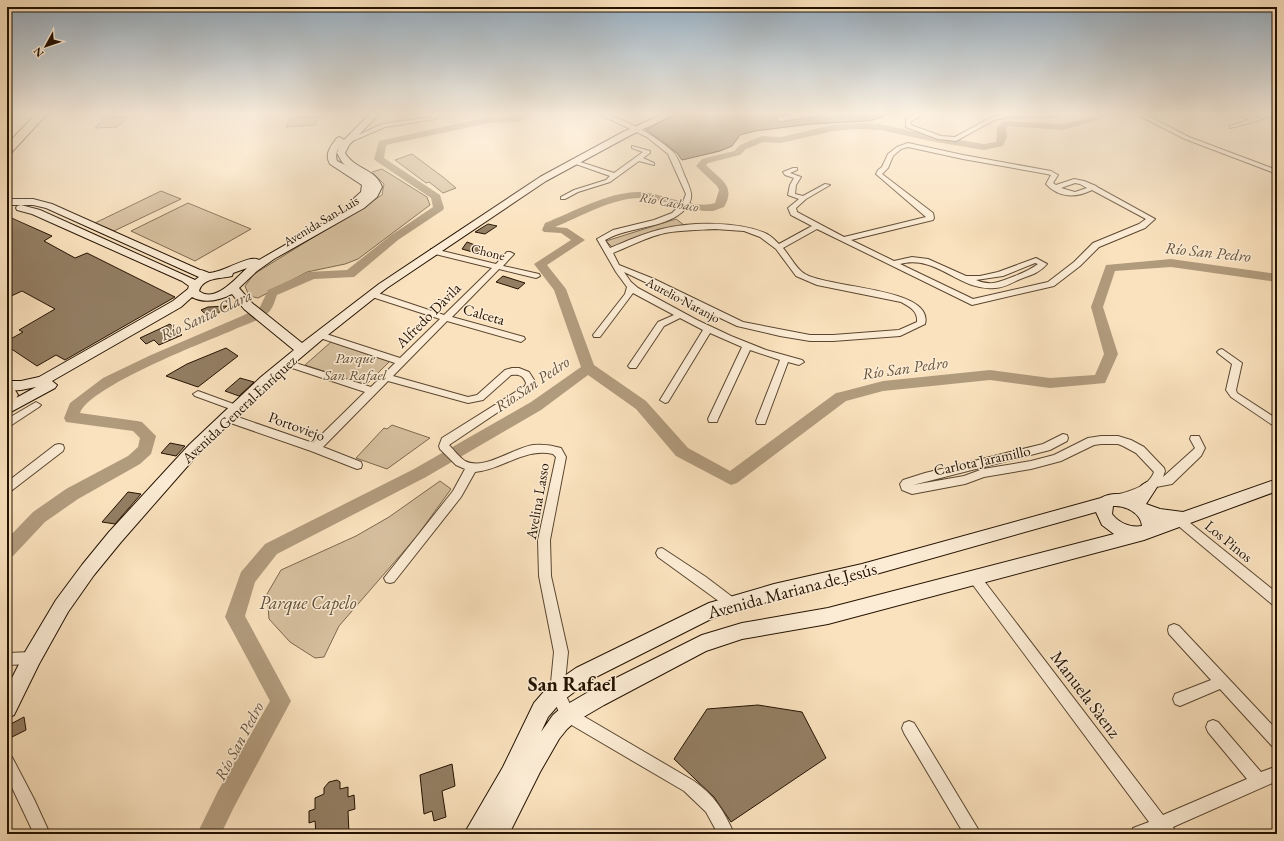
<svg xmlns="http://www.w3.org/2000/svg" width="1284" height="841" font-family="'EB Garamond',serif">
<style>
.green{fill:#d6bf9e;stroke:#7d684f}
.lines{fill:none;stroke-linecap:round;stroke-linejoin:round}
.river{fill:#b19b7d;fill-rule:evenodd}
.building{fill:#937e63;stroke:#241200}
.street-casing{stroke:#5a4630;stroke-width:2}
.secondary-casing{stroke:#241200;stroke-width:2}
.highway-casing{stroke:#241200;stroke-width:2}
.street{fill:#fcecd5;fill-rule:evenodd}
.secondary{fill:#fcecd5;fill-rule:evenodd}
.highway{fill:#fae2be;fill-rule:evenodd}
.labels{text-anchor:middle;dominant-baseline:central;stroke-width:3;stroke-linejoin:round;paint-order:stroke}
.far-water-label{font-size:13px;font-style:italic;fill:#635038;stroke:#fcecd5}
.far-street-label{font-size:13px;fill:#241200;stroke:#fcecd5}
.street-label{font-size:15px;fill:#241200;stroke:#fcecd5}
.park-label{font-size:15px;font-style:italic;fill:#624f37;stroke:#fcecd5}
.water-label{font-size:16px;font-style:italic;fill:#635038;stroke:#fcecd5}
.near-street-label{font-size:18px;fill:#241200;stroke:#fcecd5}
.near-park-label{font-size:18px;font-style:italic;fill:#624f37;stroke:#fcecd5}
.near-quarter-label{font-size:20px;font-weight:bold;fill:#241200;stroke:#fcecd5}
</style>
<rect width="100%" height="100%" fill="#fae2be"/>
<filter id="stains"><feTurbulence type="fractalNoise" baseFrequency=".005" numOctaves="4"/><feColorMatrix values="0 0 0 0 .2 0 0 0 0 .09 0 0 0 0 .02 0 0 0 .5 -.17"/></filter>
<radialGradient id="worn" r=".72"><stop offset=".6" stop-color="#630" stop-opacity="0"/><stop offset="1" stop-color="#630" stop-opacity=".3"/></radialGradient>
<g class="green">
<path d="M128,117L117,127L95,128L104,118Z"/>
<path d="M319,117L315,125L286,127L290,118Z"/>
<path d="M412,154L443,177L456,188L443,193L429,182L426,183L395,160Z"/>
<path d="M382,169L427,197L430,205L358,259L345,264L307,272L258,298L249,296L245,286L254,274L382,195L384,184L372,172Z"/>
<path d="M161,191L181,199L114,231L95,223Z"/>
<path d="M188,203L251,229L195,261L131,231Z"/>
<path d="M676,219L684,225L613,248L606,241Z"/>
<path d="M331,342L390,361L366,385L305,365Z"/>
<path d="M392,425L430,438L387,469L356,458L384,428L387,429Z"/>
<path d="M440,481L451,489L417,536L339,626L324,657L315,658L290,642L269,619L267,594L281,570L356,536L389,517Z"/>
</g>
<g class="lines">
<g class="river">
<path d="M521,114H532L519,122L488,123L386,145L384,158L440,195L444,208L443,210L398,240L354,277L314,279L277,295C275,300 273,308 269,312C260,321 243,325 231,331C202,343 89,387 80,413L137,421L142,422L156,436L151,454L140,464L78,499L45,522L13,556L7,559V539L33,512L66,489L128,456L138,447L140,438L133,431L66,422L64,418L70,403L103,378L151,355L242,316L260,307L268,290L308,272L347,270L390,236L433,207L431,198L376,161L374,159L379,141L488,117L517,116Z"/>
<path d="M1102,114H1118L1063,130L1008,126L1006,129L1007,137L1003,146L984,150L930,141L881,130L859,129L833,131L781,143L763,142L746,149L740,155L708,163L706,165C719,179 737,185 724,207L713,211H704C682,208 661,199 640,198C612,198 580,217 555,227L567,228L585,240L547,265L566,289L594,365L646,401L688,448L730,471L836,393L841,392L883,381L990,370L1050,378L1095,375L1104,354L1091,307L1106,265L1171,259L1277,274V282L1171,267L1115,271L1103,307L1118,354L1105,383L1050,388L990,380L883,391L846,401L737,483L731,485L676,456L636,409L588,375L541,410L426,477L277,554L255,582L245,616L291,701L234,807L221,834H197L218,791L270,701L225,617L241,572L265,544L414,469L531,402L581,367L554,290L534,264L571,240L561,233L544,232L542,230L545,223C573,212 610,191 640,192C663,193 694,210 715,203L719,190L717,186L698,168L696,166L702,159L734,151L740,145L762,136L781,137L833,125L859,123L881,124L930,135L984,144L996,142L997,137V128L1003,121L1063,124Z"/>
</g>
</g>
<g class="building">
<path d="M676,114H790L780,116L776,118V120L780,122L829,114L888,115L870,121L811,124L755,131L740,135L732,146L720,151L682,160L677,153L667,145L646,130Z"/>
<path d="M7,216L52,236L44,241L75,258L87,253L175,297L65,360L56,355L37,366L7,346V341L23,332L19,330L55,309L22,291L7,298Z"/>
<path d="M488,224L497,226L485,234L475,232Z"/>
<path d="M467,242L483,248L476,253L462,249Z"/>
<path d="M503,276L525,283L518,289L496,282Z"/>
<path d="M227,306L211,319L201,310L208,307Z"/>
<path d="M170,324L182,335L159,345L154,340L146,344L140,338Z"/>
<path d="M226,348L238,356L198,387L166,376L187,364Z"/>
<path d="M240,378L254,382L239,396L225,391Z"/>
<path d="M170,443L185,446L176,456L161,453Z"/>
<path d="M128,492L141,494L115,524L102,522Z"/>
<path d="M758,705L802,712L826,758L731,822L714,797L674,759L707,709Z"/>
<path d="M24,717L26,730L8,739L7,726Z"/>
<path d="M452,764L455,786L442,791L446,817L434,821L432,811L424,814L420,775Z"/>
<path d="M337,780L340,782V789L348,787V797L354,795L355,809L348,811L349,834H316L315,821L309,823V811L315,809V798L324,794V788L329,782Z"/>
</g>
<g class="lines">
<g class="street-casing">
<g id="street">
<path d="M433,114H439L436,119L385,127L348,143L343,142L382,124L432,117Z"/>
<path d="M599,114C618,114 659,138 672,151C679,157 682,171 686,179C691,191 695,198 685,209C670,227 632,227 611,237L605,240L610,248C627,241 644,233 662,229C690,222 737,221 765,233C770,235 775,240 779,244L812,226L791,215L788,208L799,199L788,195L790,185L794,178L785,175L783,172L793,168H797V170L790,173L801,177L796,185L795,194L803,196L825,184L830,185L806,199L796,208L797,212L844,237L926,217L876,174L878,170L882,167L888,154L897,147L908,143L963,155L1051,171L1058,175L1053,183L1056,185L1074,179L1084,181L1096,186L1097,187L1155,219L1145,228L1099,247L1080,266L1054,286L972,305L817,229L783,248C789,255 795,266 802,272C822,289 935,286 925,324L900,336L833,341H810L780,336L737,326L624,272L631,282L638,288L697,320L731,336L766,350L802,360L804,362L799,365L788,362L766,421L765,424H757L756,421L780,360L750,350L718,419L717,422H709L708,419L742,347L710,333L668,402L665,403L660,400L703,330L680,318L664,326L636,368H630L628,366L658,322L674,315L633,293L600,337H594L593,335L625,294L627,287L616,272L597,239L613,230L654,220L672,213L683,202L686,194L668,154L647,137ZM908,147L963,159L1047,174L1051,175L1046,184C1059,198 1076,198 1092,190L1146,219L1139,224L1093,243L1074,262L1048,282L973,299L900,264C937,254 960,292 995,288C1003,288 1010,284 1018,280C1028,276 1040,273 1047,264L1036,258L998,272L980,276H966L928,259L912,257L894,261L851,240L933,220L934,218L933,213L882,174L888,168L893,156L901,149ZM1075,183L1080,184L1087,188L1075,192L1061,188ZM715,229L744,231L760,237L776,249L796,276L817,285L901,302C910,307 918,311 917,322L899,330L833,335H810L743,322L654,279L619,265L613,253C630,246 647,237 665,233C682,230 698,230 715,229ZM1035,263L1038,264C1031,269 1023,273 1015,276C1001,281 992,287 976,280L1003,276Z"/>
<path d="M806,114H828L780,121L777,119L780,117Z"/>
<path d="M916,114H925L911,121V125L941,136L955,137L990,118L1004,114H1059L1056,116L1009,117L994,120L956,141L938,139L906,127V119Z"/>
<path d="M1136,114H1144L1189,137L1277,170V174L1185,139Z"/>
<path d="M1237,114H1246L1255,118L1265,114H1275L1257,121L1230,128V126L1249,120Z"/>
<path d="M632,146L650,151V153L643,158L654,163V165L639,161L610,182L578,192L565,199H561V197L574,190L606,180L610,176L573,163V161H577L614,173L643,152L632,148Z"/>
<path d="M431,249H434L496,264L507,252H510L514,254L503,266L539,274L540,276L536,278L499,269L452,317L524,337L525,339L521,342L447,321L393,376L468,397L477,395L505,370L512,368H519L529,372L536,383L531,390L449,445C454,450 459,457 465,461C484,471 513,448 533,445C543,444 551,445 561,448L566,457L550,540L551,576L568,652L564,692L573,710L694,781C714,795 725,812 734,834H718L706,812L684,791L563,720L550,693L554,652L539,576L538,540L556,457L553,454C525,447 502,470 475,472L461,497L394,582L390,583L386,582L384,578L453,491L465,469L456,465L440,449L439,446L442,438L525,386L526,383C523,375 519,374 511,375L483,400L468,403L388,381L323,447L361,462L362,465L361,468L357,469L311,451L222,420L221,417L226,413L313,443L365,392L283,365L281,363L286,360L371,387L395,363L317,337L316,335L317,333H323L400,358L440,319L369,296L368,294L369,292H375L444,315L492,268L431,253Z"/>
<path d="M1222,349L1242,363L1236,390L1237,393L1277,419V428L1231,397L1226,390L1232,364L1219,354L1217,352L1219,350Z"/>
<path d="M198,391L239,406L241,408L236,411L195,396L193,394Z"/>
<path d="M36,402L41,405L39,407L7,428V419Z"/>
<path d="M1063,434L1067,435L1068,438L1067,441L1050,450L913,485L964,476L983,469L1031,461L1054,455L1088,438L1101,436H1118L1131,440L1144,447L1164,468L1165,471L1163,477L1193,450L1195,448L1190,439L1191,436H1199L1205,448L1201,456L1172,484L1156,487L1145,493L1113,504L1109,503L1107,500L1109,497C1124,492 1148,489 1154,472L1136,453L1123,446L1118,444H1101L1094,445L1061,461L1031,469L984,477L965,484L912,494L902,490L900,484L903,480L925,473L1043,444Z"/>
<path d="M59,444L63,445L64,448L63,451L11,491L7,492V482L55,445Z"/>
<path d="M1180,516L1184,518L1277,593V607L1273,605L1176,524L1174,521L1176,518Z"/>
<path d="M662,548L706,577L735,599L737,603L735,607L731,609L727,607L658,557L656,553L658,549Z"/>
<path d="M974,572L978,573L1163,815L1247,779L1208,732L1206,727L1208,722L1213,720L1218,722L1261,772L1277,766V781L1173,827L1176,834H1131L1133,828L1149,822L970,581L968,577L970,573Z"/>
<path d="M1174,624L1179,626L1277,730V748L1272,746L1220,689L1180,706L1175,704L1173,699L1175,694L1211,680L1169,634L1168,630L1169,626Z"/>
<path d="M32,652L37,654L39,658L37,662L32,664L7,665V653Z"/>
<path d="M909,721L914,723L981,834H964L904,733L902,728L904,723Z"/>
<path d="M7,755L12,757L34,799L50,834H34L7,777Z"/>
</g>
</g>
<g class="secondary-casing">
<g id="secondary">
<path d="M370,114H379L349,145L345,153C354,169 376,169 382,187L377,197L364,208L274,259L257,271L239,288L252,303L302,343L379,284L540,177L623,132L663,114H675L629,136L546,181L387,288L324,338L271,383L199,453L121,542L94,575L68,612L39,664L14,715L7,718V688L25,652L56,600L82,565L109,532L189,445L261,377L294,350L244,309L232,294C220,300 205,304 192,297L181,307L52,381L57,385L55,388L7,414V403L36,387L21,390L7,391V381H21L39,377L173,301L188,289L189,286L182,281L32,214L17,210L16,208L17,206L21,205L40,210L195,280L199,277L46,208L33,205H7V199H33L52,204L200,270C203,270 206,272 209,273C223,273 249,254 259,260L358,203H353L351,201L361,192L362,185L330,164C324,154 331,146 337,138L340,137L344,140ZM339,147L337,153L342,162L345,165L337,161C335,155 337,151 339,147ZM247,268C236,278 215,304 199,291C203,277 220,279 232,276L233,273Z"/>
<path d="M1277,479V491L1144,540L828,624L742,639L706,651L604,705L575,722L567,729L559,739L540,772L509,834H464L503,767L534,703L547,688L576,668L709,603L774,584L862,564L1101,498C1112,492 1122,494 1133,497C1139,489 1143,479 1154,483L1157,487L1146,504L1160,509L1183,512ZM1113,506C1125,505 1141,513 1142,526C1130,528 1119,523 1112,514ZM1096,512L1102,525L1114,534L828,608L742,623L702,635L590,691L561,708L553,715L541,732L548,717L561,702L590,680L713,618L774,600L862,578Z"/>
</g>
</g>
<g class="highway-casing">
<g id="highway">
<path d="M36,114H47L11,153L7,154V144Z"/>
<path d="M7,385L13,387L18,395L13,405L7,407Z"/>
</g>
</g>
<use href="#street" class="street"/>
<use href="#secondary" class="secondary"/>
<use href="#highway" class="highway"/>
</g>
<linearGradient id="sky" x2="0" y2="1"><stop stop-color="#92aabd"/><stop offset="0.49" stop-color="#fdf2e2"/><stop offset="1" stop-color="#fdf2e2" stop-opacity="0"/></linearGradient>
<rect width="1284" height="232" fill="url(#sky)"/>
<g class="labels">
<g class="far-water-label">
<text transform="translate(669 202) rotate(10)">Río Cachaco</text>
</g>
<g class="far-street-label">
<text transform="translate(321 221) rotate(-31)">Avenida San Luis</text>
<text transform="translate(488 252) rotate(14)">Chone</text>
<text transform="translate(683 300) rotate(28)">Aurelio Naranjo</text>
</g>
<g class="street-label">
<text transform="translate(484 314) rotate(16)">Calceta</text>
<text transform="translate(428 315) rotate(-45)">Alfredo Dàvila</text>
<text transform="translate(239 409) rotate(-43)">Avenida General Enríquez</text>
<text transform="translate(297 426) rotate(20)">Portoviejo</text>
<text transform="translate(982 460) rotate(-12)">Carlota Jaramillo</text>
<text transform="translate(537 501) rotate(-80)">Avelina Lasso</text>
<text transform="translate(1229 541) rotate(39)">Los Pinos</text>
</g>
<g class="park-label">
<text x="355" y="357">Parque<tspan x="355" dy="17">San Rafael</tspan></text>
</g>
<g class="water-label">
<text transform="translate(1208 252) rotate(6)">Río San Pedro</text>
<text transform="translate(206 315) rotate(-25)">Río Santa Clara</text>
<text transform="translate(905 368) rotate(-8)">Río San Pedro</text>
<text transform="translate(532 384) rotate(-34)">Río San Pedro</text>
<text transform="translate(239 741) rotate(-62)">Río San Pedro</text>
</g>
<g class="near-street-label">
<text transform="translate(792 590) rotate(-15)">Avenida Mariana de Jesús</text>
<text transform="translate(1086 694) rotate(53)">Manuela Sàenz</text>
</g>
<g class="near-park-label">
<text x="308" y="602">Parque Capelo</text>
</g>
<g class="near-quarter-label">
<text x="572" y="684">San Rafael</text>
</g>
</g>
<rect width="1284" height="841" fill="none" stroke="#fae2be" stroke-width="24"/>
<rect x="8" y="8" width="1268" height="825" fill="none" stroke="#241200" stroke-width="2"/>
<rect x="12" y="12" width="1260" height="817" fill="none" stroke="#241200"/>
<g transform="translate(46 46) rotate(230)" stroke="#fcecd5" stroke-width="3" paint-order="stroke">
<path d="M0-3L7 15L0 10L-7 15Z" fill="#241200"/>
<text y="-6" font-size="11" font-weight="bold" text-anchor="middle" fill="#241200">N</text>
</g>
<rect width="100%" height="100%" filter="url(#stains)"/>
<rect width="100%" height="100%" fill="url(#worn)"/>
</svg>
